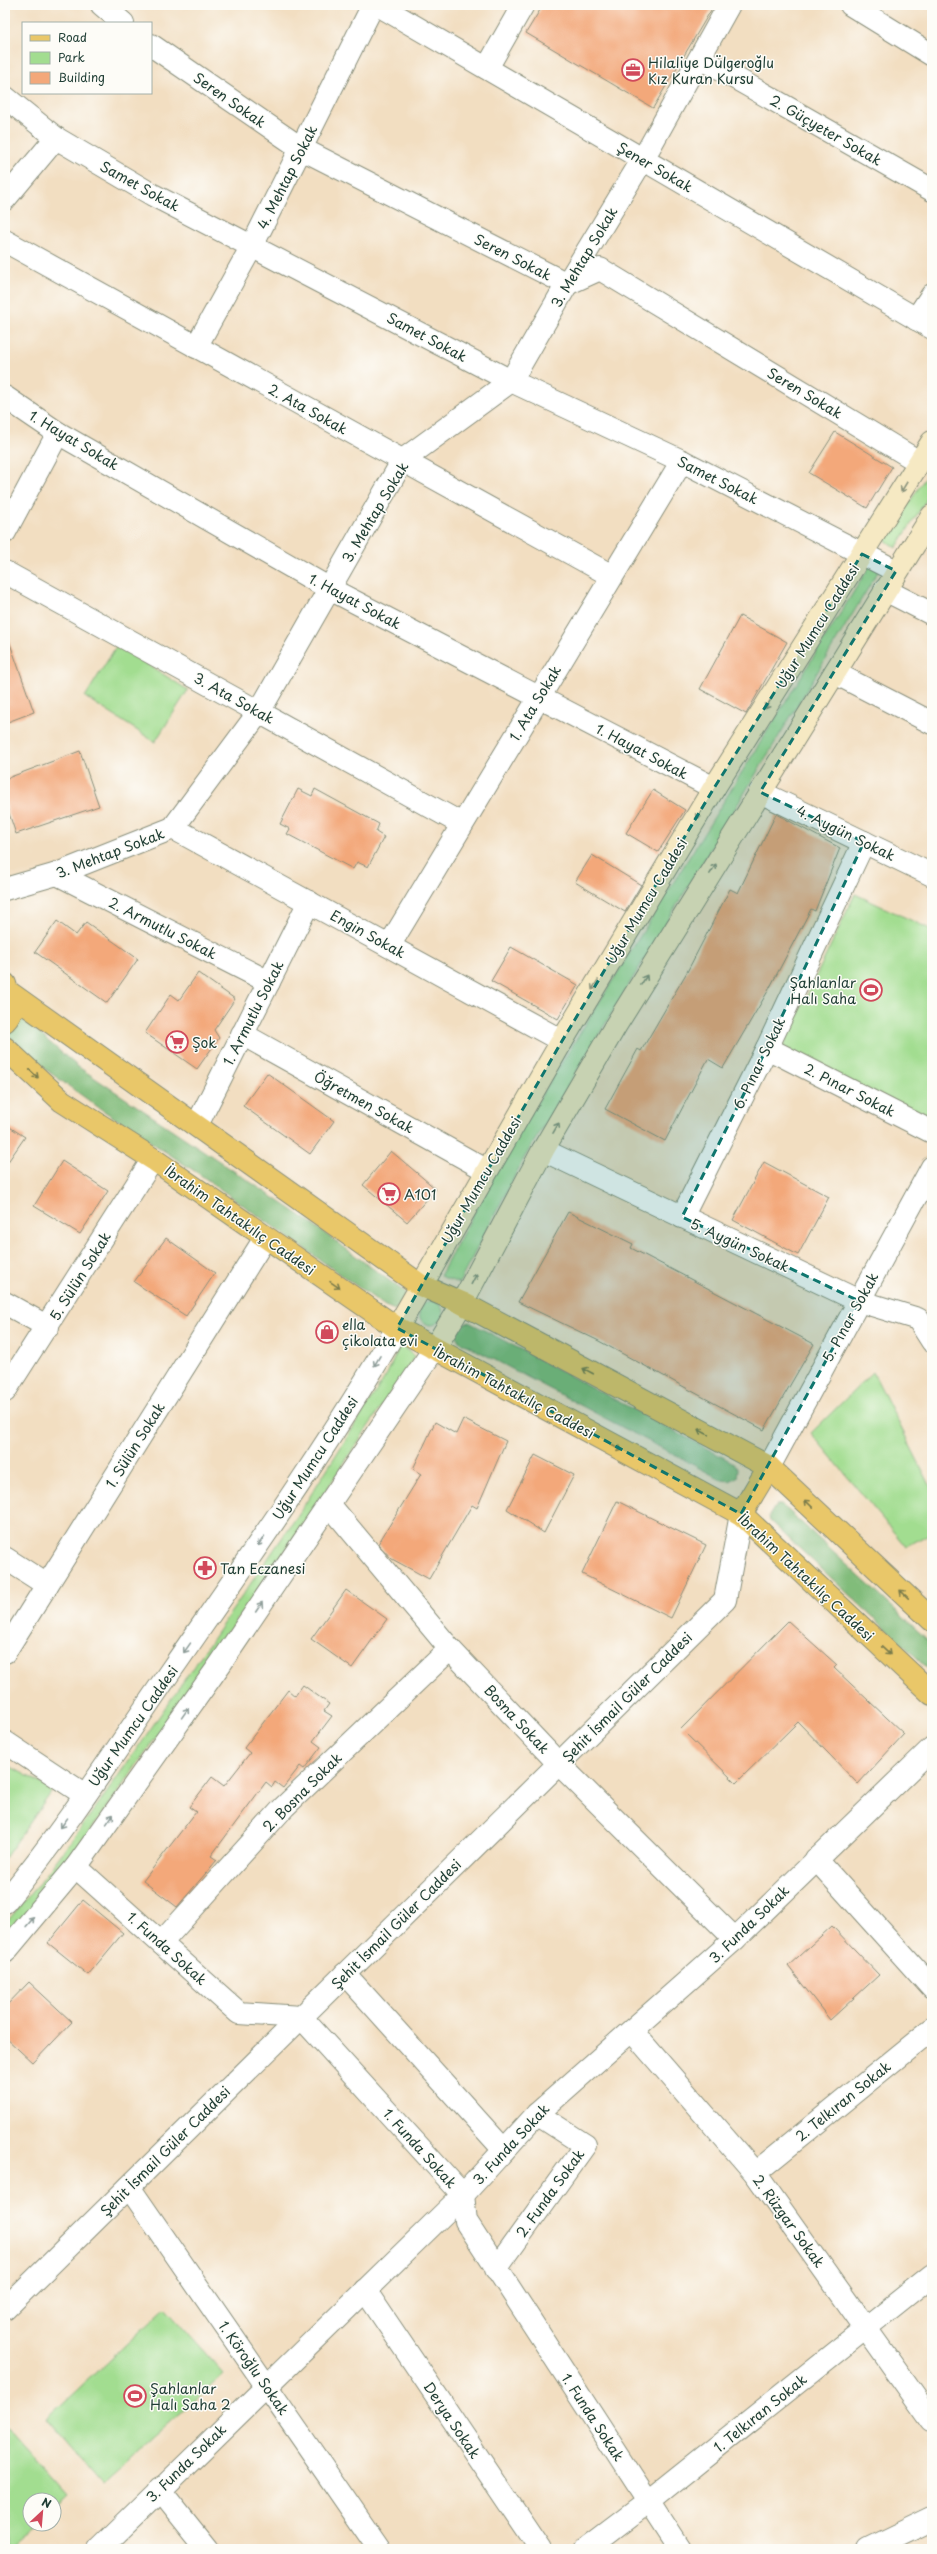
<svg xmlns="http://www.w3.org/2000/svg" width="937" height="2554" font-family="'Playpen Sans',sans-serif">
<style>
.green{fill:#a2dd90;stroke:#608d62}
.forest{fill:#81bc7a;stroke:#507c57}
.building{fill:#f3a87a}
.lines{fill:none;stroke-linecap:round;stroke-linejoin:round}
.minor-casing{stroke:#888e7a;stroke-width:24}
.tertiary-casing{stroke:#888e7a;stroke-width:24}
.secondary-casing{stroke:#888e7a;stroke-width:24}
.primary-casing{stroke:#888e7a;stroke-width:24}
.minor{stroke:#fff;stroke-width:22}
.tertiary{stroke:#fff;stroke-width:22}
.secondary{stroke:#f6e9c3;stroke-width:22}
.primary{stroke:#e9c769;stroke-width:22}
.oneway{stroke:#8a937c}
.oneway2{stroke:#7a7b4c}
.oneway3{stroke:#8f9e9a}
.marked{fill:#0f766e;fill-opacity:0.2;stroke:#0f766e;stroke-width:3;stroke-dasharray:8 5;stroke-linejoin:round}
.labels{text-anchor:middle;dominant-baseline:central;stroke-width:3;stroke-linejoin:round;paint-order:stroke}
.poi-label{font-size:14px;fill:#1f3d34;stroke:#fdfcf7;text-anchor:start}
.street-label{font-size:14px;fill:#1f3d34;stroke:#fdfcf7}
</style>
<rect width="100%" height="100%" fill="#fdfcf7"/>
<filter id="ink" filterUnits="userSpaceOnUse"><feTurbulence type="fractalNoise" baseFrequency=".025" numOctaves="2"/><feDisplacementMap in="SourceGraphic" scale="8" xChannelSelector="R" yChannelSelector="G"/><feConvolveMatrix kernelMatrix="1 2 1 2 8 2 1 2 1" color-interpolation-filters="sRGB"/></filter>
<filter id="wash" filterUnits="userSpaceOnUse"><feTurbulence type="fractalNoise" baseFrequency=".012" numOctaves="4" result="noise"/><feDisplacementMap in="SourceGraphic" scale="16" xChannelSelector="R" yChannelSelector="G"/><feGaussianBlur stdDeviation="0.9" result="paint"/><feColorMatrix in="noise" values="0 0 0 0 0 0 0 0 0 0 0 0 0 0 0 0 0 1.4 0 .05"/><feComposite in="paint" operator="in"/></filter>
<g filter="url(#wash)">
<rect width="100%" height="100%" fill="#f2dec1"/>
<g class="green">
<path d="M932,467V491L896,548L885,540Z"/>
<path d="M871,564L879,570L523,1160L459,1283L440,1276L509,1148Z"/>
<path d="M117,645L188,690L155,742L85,697Z"/>
<path d="M855,894L932,930V1122L781,1050Z"/>
<circle cx="431" cy="1313" r="12"/>
<path d="M400,1345L415,1356L307,1519L111,1802L59,1875L5,1940V1924L45,1876L105,1795L300,1512L387,1374Z"/>
<path d="M873,1372L932,1489V1532L906,1547L811,1433Z"/>
<path d="M11,1767L53,1790L5,1858V1775Z"/>
<path d="M165,2308L224,2374L103,2483L47,2418Z"/>
<path d="M5,2426L67,2495L54,2507V2500H30V2524H35L7,2549Z"/>
</g>
<g class="forest">
<path d="M18,1015L77,1066L307,1220L402,1290L406,1295L395,1310L385,1306L202,1176L98,1107L45,1069L5,1033V1028Z"/>
<path d="M469,1322L734,1463L738,1469L737,1477L730,1481L722,1480L459,1341L456,1335L462,1324Z"/>
<path d="M776,1505H781L789,1511L932,1644V1672L770,1521L769,1516Z"/>
</g>
<g id="blocks">
<g class="building">
<path d="M543,5H714L653,108L526,33Z"/>
<path d="M835,432L892,467L867,508L809,473Z"/>
<path d="M740,616L787,642L746,714L700,689Z"/>
<path d="M7,635L34,712L5,723V636Z"/>
<path d="M80,751L99,806L16,834L5,802V779Z"/>
<path d="M298,789L312,796L315,789L379,824L376,832L384,837L368,867L357,862L353,869L287,834L290,829L280,824Z"/>
<path d="M653,790L685,810L658,852L626,833Z"/>
<path d="M776,814L840,848L815,911L811,909L768,991L723,1068L708,1059L665,1141L605,1109L638,1049L641,1051L687,972L730,889L738,893Z"/>
<path d="M592,855L641,885L625,912L575,882Z"/>
<path d="M57,921L76,935L86,922L138,959L107,1003L35,952Z"/>
<path d="M511,947L578,985L558,1019L491,981Z"/>
<path d="M198,973L235,999L214,1030L219,1038L197,1069L145,1033L171,994L179,1000Z"/>
<path d="M267,1073L334,1121L310,1154L243,1106Z"/>
<path d="M5,1124L25,1137L5,1166Z"/>
<path d="M391,1151L436,1189L407,1222L363,1185Z"/>
<path d="M62,1161L108,1191L80,1234L34,1206Z"/>
<path d="M764,1162L829,1197L798,1255L733,1220Z"/>
<path d="M568,1212L633,1244L631,1248L814,1344L764,1430L597,1340L518,1302Z"/>
<path d="M166,1238L215,1273L186,1316L134,1282Z"/>
<path d="M463,1419L506,1441L477,1508L472,1505L429,1579L392,1559L378,1544L421,1474L413,1469L435,1422L456,1434Z"/>
<path d="M535,1455L574,1475L544,1533L507,1509Z"/>
<path d="M617,1501L706,1545L671,1618L582,1574Z"/>
<path d="M346,1590L387,1619L352,1668L311,1639Z"/>
<path d="M788,1621L837,1665L834,1668L904,1734L858,1784L798,1722L736,1783L681,1729Z"/>
<path d="M303,1685L329,1704L324,1711L332,1716L313,1741L321,1747L304,1769L300,1766L283,1788L275,1782L272,1787L266,1782L211,1856L217,1860L177,1907L143,1881L196,1812L189,1807L212,1777L224,1786L250,1753L244,1748L288,1690L295,1696Z"/>
<path d="M83,1900L123,1933L88,1975L48,1943Z"/>
<path d="M832,1926L879,1975L830,2020L788,1966Z"/>
<path d="M29,1982L72,2022L33,2063L5,2037V2007Z"/>
</g>
</g>
</g>
<g filter="url(#ink)">
<use href="#blocks" fill-opacity="0" stroke="#888e7a" stroke-width="1"/>
<g class="lines">
<g class="minor-casing">
<g id="minor">
<path d="M102,5L123,23"/>
<path d="M378,5L932,328"/>
<path d="M851,5L932,55"/>
<path d="M151,45L302,149L567,284L600,269L919,462"/>
<path d="M700,58L932,190"/>
<path d="M487,68L523,5"/>
<path d="M5,97L56,138L153,195L511,381L682,461L896,571"/>
<path d="M5,199L56,138"/>
<path d="M5,241L612,576"/>
<path d="M916,319L932,295"/>
<path d="M196,347L252,246L373,5"/>
<path d="M5,397L58,433L330,589L714,788"/>
<path d="M5,532L58,433"/>
<path d="M5,572L462,824"/>
<path d="M885,590L932,614"/>
<path d="M835,673L932,723"/>
<path d="M760,792L932,875"/>
<path d="M173,828L562,1041"/>
<path d="M57,874L269,982"/>
<path d="M5,889L57,874L173,828L259,712L403,460L511,381L567,284L643,159L729,5"/>
<path d="M389,946L682,461"/>
<path d="M242,1034L486,1170"/>
<path d="M767,1048L932,1132"/>
<path d="M197,1125L309,902"/>
<path d="M543,1150L859,1301L918,1319L932,1341"/>
<path d="M682,1217L767,1048L864,842"/>
<path d="M5,1303L48,1327"/>
<path d="M5,1391L153,1159"/>
<path d="M769,1467L932,1167"/>
<path d="M329,1504L450,1649L559,1764L735,1939"/>
<path d="M5,1558L47,1585"/>
<path d="M5,1652L265,1238"/>
<path d="M5,1742L85,1795"/>
<path d="M816,1859L932,1988"/>
<path d="M76,1867L239,2013L301,2017L463,2195L466,2221L679,2549"/>
<path d="M162,1942L284,1807L450,1649"/>
<path d="M345,1974L504,2150"/>
<path d="M632,2031L755,2173L932,2421"/>
<path d="M755,2173L932,2029"/>
<path d="M129,2187L379,2549"/>
<path d="M496,2269L585,2145L537,2114"/>
<path d="M365,2290L540,2549"/>
<path d="M5,2309L725,1600L741,1514"/>
<path d="M159,2489L207,2549"/>
<path d="M100,2549L463,2195L537,2114L735,1939L932,1748"/>
<path d="M586,2549L648,2502L932,2275"/>
<path d="M868,2549L932,2518"/>
</g>
</g>
<g class="tertiary-casing">
<g id="tertiary">
<path d="M5,1902C67,1827 119,1745 174,1666C251,1555 329,1445 397,1328"/>
<path d="M5,1952L76,1867L221,1663L434,1349"/>
</g>
</g>
<g class="secondary-casing">
<g id="secondary">
<path d="M397,1328L562,1041L714,788L932,442"/>
<path d="M434,1349L462,1303L543,1150L616,1025L932,516"/>
</g>
</g>
<g class="primary-casing">
<g id="primary">
<path d="M5,984L7,991L420,1285L462,1303L769,1467L932,1620"/>
<path d="M5,989C14,998 14,1012 5,1021"/>
<path d="M5,1048L62,1101L153,1159L397,1328L741,1514L932,1694"/>
<path d="M741,1514L769,1467"/>
</g>
</g>
<use href="#minor" class="minor"/>
<use href="#tertiary" class="tertiary"/>
<use href="#secondary" class="secondary"/>
<use href="#primary" class="primary"/>
</g>
<defs><path id="oneway-shaft" d="M-6 0H5M1.5-3L5.5 0L1.5 3" fill="none" stroke-width="1.6" stroke-linecap="round" stroke-linejoin="round"/></defs>
<g class="oneway">
<use href="#oneway-shaft" transform="translate(904 487) rotate(121)"/>
<use href="#oneway-shaft" transform="translate(768 704) rotate(122)"/>
<use href="#oneway-shaft" transform="translate(699 814) rotate(121)"/>
<use href="#oneway-shaft" transform="translate(713 869) rotate(-58)"/>
<use href="#oneway-shaft" transform="translate(644 980) rotate(-58)"/>
<use href="#oneway-shaft" transform="translate(595 985) rotate(121)"/>
<use href="#oneway-shaft" transform="translate(556 1128) rotate(-60)"/>
<use href="#oneway-shaft" transform="translate(474 1279) rotate(-63)"/>
</g>
<g class="oneway2">
<use href="#oneway-shaft" transform="translate(34 1074) rotate(43)"/>
<use href="#oneway-shaft" transform="translate(335 1285) rotate(34)"/>
<use href="#oneway-shaft" transform="translate(588 1371) rotate(-152)"/>
<use href="#oneway-shaft" transform="translate(703 1432) rotate(-152)"/>
<use href="#oneway-shaft" transform="translate(617 1448) rotate(28)"/>
<use href="#oneway-shaft" transform="translate(809 1504) rotate(-136)"/>
<use href="#oneway-shaft" transform="translate(904 1594) rotate(-136)"/>
<use href="#oneway-shaft" transform="translate(886 1651) rotate(43)"/>
</g>
<g class="oneway3">
<use href="#oneway-shaft" transform="translate(377 1361) rotate(120)"/>
<use href="#oneway-shaft" transform="translate(261 1541) rotate(125)"/>
<use href="#oneway-shaft" transform="translate(259 1607) rotate(-56)"/>
<use href="#oneway-shaft" transform="translate(187 1648) rotate(125)"/>
<use href="#oneway-shaft" transform="translate(185 1713) rotate(-55)"/>
<use href="#oneway-shaft" transform="translate(110 1819) rotate(-55)"/>
<use href="#oneway-shaft" transform="translate(64 1823) rotate(126)"/>
<use href="#oneway-shaft" transform="translate(30 1922) rotate(-50)"/>
</g>
</g>
<path class="marked" d="M862,554L896,571L760,792L864,842L767,1048L682,1217L859,1301L741,1514L397,1328L562,1041L714,788Z"/>
<defs>
<g id="office-ring" transform="scale(1.15)"><circle r="9.5" fill="#fdfcf7" stroke="#d1495b" stroke-width="1.5"/><path d="M-6-3h4V-5.5h4V-3h4V5H-6ZM-1-4.5V-3h2v-1.5ZM-6 0V1H6V0Z" fill="#d1495b"/></g>
<g id="stadium-ring" transform="scale(1.15)"><circle r="9.5" fill="#fdfcf7" stroke="#d1495b" stroke-width="1.5"/><path d="M0-5a6.5 5 0 1 0 0 10a6.5 5 0 1 0 0-10ZM-3.5-1.8h7v3.6h-7Z" fill="#d1495b"/></g>
<g id="supermarket-ring" transform="scale(1.15)"><circle r="9.5" fill="#fdfcf7" stroke="#d1495b" stroke-width="1.5"/><path d="M-6-5.5h2.5l.6 2H6L4.5 2H-2.5L-4.4-4H-6ZM-1.5 3.2a1.3 1.3 0 1 0 .1 0ZM3 3.2a1.3 1.3 0 1 0 .1 0Z" fill="#d1495b"/></g>
<g id="shop-ring" transform="scale(1.15)"><circle r="9.5" fill="#fdfcf7" stroke="#d1495b" stroke-width="1.5"/><path d="M-5-2.5h2.3a2.7 3.5 0 0 1 5.4 0H5L5.5 6h-11ZM-1.5-2.5h3a1.5 2.3 0 0 0-3 0Z" fill="#d1495b"/></g>
<g id="pharmacy-ring" transform="scale(1.15)"><circle r="9.5" fill="#fdfcf7" stroke="#d1495b" stroke-width="1.5"/><path d="M-2-6h4v4h4v4h-4v4h-4v-4h-4v-4h4Z" fill="#d1495b"/></g>
</defs>
<g fill-rule="evenodd">
<use href="#office-ring" x="633" y="70"/>
<use href="#stadium-ring" x="871" y="990"/>
<use href="#supermarket-ring" x="177" y="1042"/>
<use href="#supermarket-ring" x="389" y="1194"/>
<use href="#shop-ring" x="327" y="1332"/>
<use href="#pharmacy-ring" x="205" y="1568"/>
<use href="#stadium-ring" x="135" y="2396"/>
</g>
<g class="labels">
<g class="poi-label">
<text x="648" y="62">Hilaliye Dülgeroğlu<tspan x="648" dy="16">Kız Kuran Kursu</tspan></text>
<text x="856" y="982" text-anchor="end">Şahlanlar<tspan x="856" dy="16">Halı Saha</tspan></text>
<text x="192" y="1042">Şok</text>
<text x="404" y="1194">A101</text>
<text x="342" y="1324">ella<tspan x="342" dy="16">çikolata evi</tspan></text>
<text x="220" y="1568">Tan Eczanesi</text>
<text x="150" y="2388">Şahlanlar<tspan x="150" dy="16">Halı Saha 2</tspan></text>
</g>
<g class="street-label">
<text transform="translate(230 100) rotate(35)">Seren Sokak</text>
<text transform="translate(826 130) rotate(30)">2. Güçyeter Sokak</text>
<text transform="translate(655 167) rotate(30)">Şener Sokak</text>
<text transform="translate(287 177) rotate(-63)">4. Mehtap Sokak</text>
<text transform="translate(140 186) rotate(29)">Samet Sokak</text>
<text transform="translate(513 257) rotate(27)">Seren Sokak</text>
<text transform="translate(584 257) rotate(-59)">3. Mehtap Sokak</text>
<text transform="translate(427 337) rotate(28)">Samet Sokak</text>
<text transform="translate(805 393) rotate(31)">Seren Sokak</text>
<text transform="translate(308 409) rotate(29)">2. Ata Sokak</text>
<text transform="translate(74 440) rotate(31)">1. Hayat Sokak</text>
<text transform="translate(718 480) rotate(27)">Samet Sokak</text>
<text transform="translate(375 512) rotate(-59)">3. Mehtap Sokak</text>
<text transform="translate(355 601) rotate(28)">1. Hayat Sokak</text>
<text transform="translate(817 626) rotate(-58)">Uğur Mumcu Caddesi</text>
<text transform="translate(234 698) rotate(29)">3. Ata Sokak</text>
<text transform="translate(535 703) rotate(-59)">1. Ata Sokak</text>
<text transform="translate(642 751) rotate(28)">1. Hayat Sokak</text>
<text transform="translate(846 833) rotate(26)">4. Aygün Sokak</text>
<text transform="translate(110 853) rotate(-21)">3. Mehtap Sokak</text>
<text transform="translate(646 901) rotate(-59)">Uğur Mumcu Caddesi</text>
<text transform="translate(163 928) rotate(27)">2. Armutlu Sokak</text>
<text transform="translate(368 934) rotate(29)">Engin Sokak</text>
<text transform="translate(253 1013) rotate(-63)">1. Armutlu Sokak</text>
<text transform="translate(759 1063) rotate(-64)">6. Pınar Sokak</text>
<text transform="translate(850 1090) rotate(27)">2. Pınar Sokak</text>
<text transform="translate(364 1102) rotate(29)">Öğretmen Sokak</text>
<text transform="translate(481 1180) rotate(-60)">Uğur Mumcu Caddesi</text>
<text transform="translate(240 1220) rotate(35)">İbrahim Tahtakılıç Caddesi</text>
<text transform="translate(740 1245) rotate(25)">5. Aygün Sokak</text>
<text transform="translate(80 1276) rotate(-58)">5. Sülün Sokak</text>
<text transform="translate(850 1317) rotate(-61)">5. Pınar Sokak</text>
<text transform="translate(514 1392) rotate(28)">İbrahim Tahtakılıç Caddesi</text>
<text transform="translate(135 1445) rotate(-58)">1. Sülün Sokak</text>
<text transform="translate(315 1458) rotate(-57)">Uğur Mumcu Caddesi</text>
<text transform="translate(806 1577) rotate(43)">İbrahim Tahtakılıç Caddesi</text>
<text transform="translate(627 1697) rotate(-45)">Şehit İsmail Güler Caddesi</text>
<text transform="translate(517 1719) rotate(47)">Bosna Sokak</text>
<text transform="translate(133 1726) rotate(-55)">Uğur Mumcu Caddesi</text>
<text transform="translate(302 1792) rotate(-45)">2. Bosna Sokak</text>
<text transform="translate(396 1924) rotate(-45)">Şehit İsmail Güler Caddesi</text>
<text transform="translate(749 1924) rotate(-44)">3. Funda Sokak</text>
<text transform="translate(167 1948) rotate(42)">1. Funda Sokak</text>
<text transform="translate(843 2101) rotate(-39)">2. Telkıran Sokak</text>
<text transform="translate(511 2144) rotate(-47)">3. Funda Sokak</text>
<text transform="translate(420 2148) rotate(48)">1. Funda Sokak</text>
<text transform="translate(165 2151) rotate(-45)">Şehit İsmail Güler Caddesi</text>
<text transform="translate(550 2193) rotate(-54)">2. Funda Sokak</text>
<text transform="translate(789 2221) rotate(54)">2. Rüzgar Sokak</text>
<text transform="translate(254 2368) rotate(55)">1. Köroğlu Sokak</text>
<text transform="translate(760 2413) rotate(-39)">1. Telkıran Sokak</text>
<text transform="translate(593 2417) rotate(57)">1. Funda Sokak</text>
<text transform="translate(452 2420) rotate(56)">Derya Sokak</text>
<text transform="translate(186 2463) rotate(-44)">3. Funda Sokak</text>
</g>
</g>
<rect width="937" height="2554" fill="none" stroke="#fdfcf7" stroke-width="20"/>
<rect x="22" y="22" width="130" height="72" fill="#fdfcf7" stroke="#a4b0a9"/>
<rect x="30" y="35" width="20" height="6" fill="#e9c769" stroke="#a4b0a9"/>
<text x="58" y="42" font-size="12" fill="#1f3d34">Road</text>
<rect x="30" y="52" width="20" height="12" fill="#a2dd90" stroke="#a4b0a9"/>
<text x="58" y="62" font-size="12" fill="#1f3d34">Park</text>
<rect x="30" y="72" width="20" height="12" fill="#f3a87a" stroke="#a4b0a9"/>
<text x="58" y="82" font-size="12" fill="#1f3d34">Building</text>
<g transform="translate(42 2512) rotate(26)"><circle r="19" fill="#fdfcf7" stroke="#a4b0a9"/>
<path d="M0-3L7 15L0 10L-7 15Z" fill="#d1495b"/>
<text y="-6" font-size="11" font-weight="bold" text-anchor="middle" fill="#1f3d34">N</text>
</g>
</svg>
